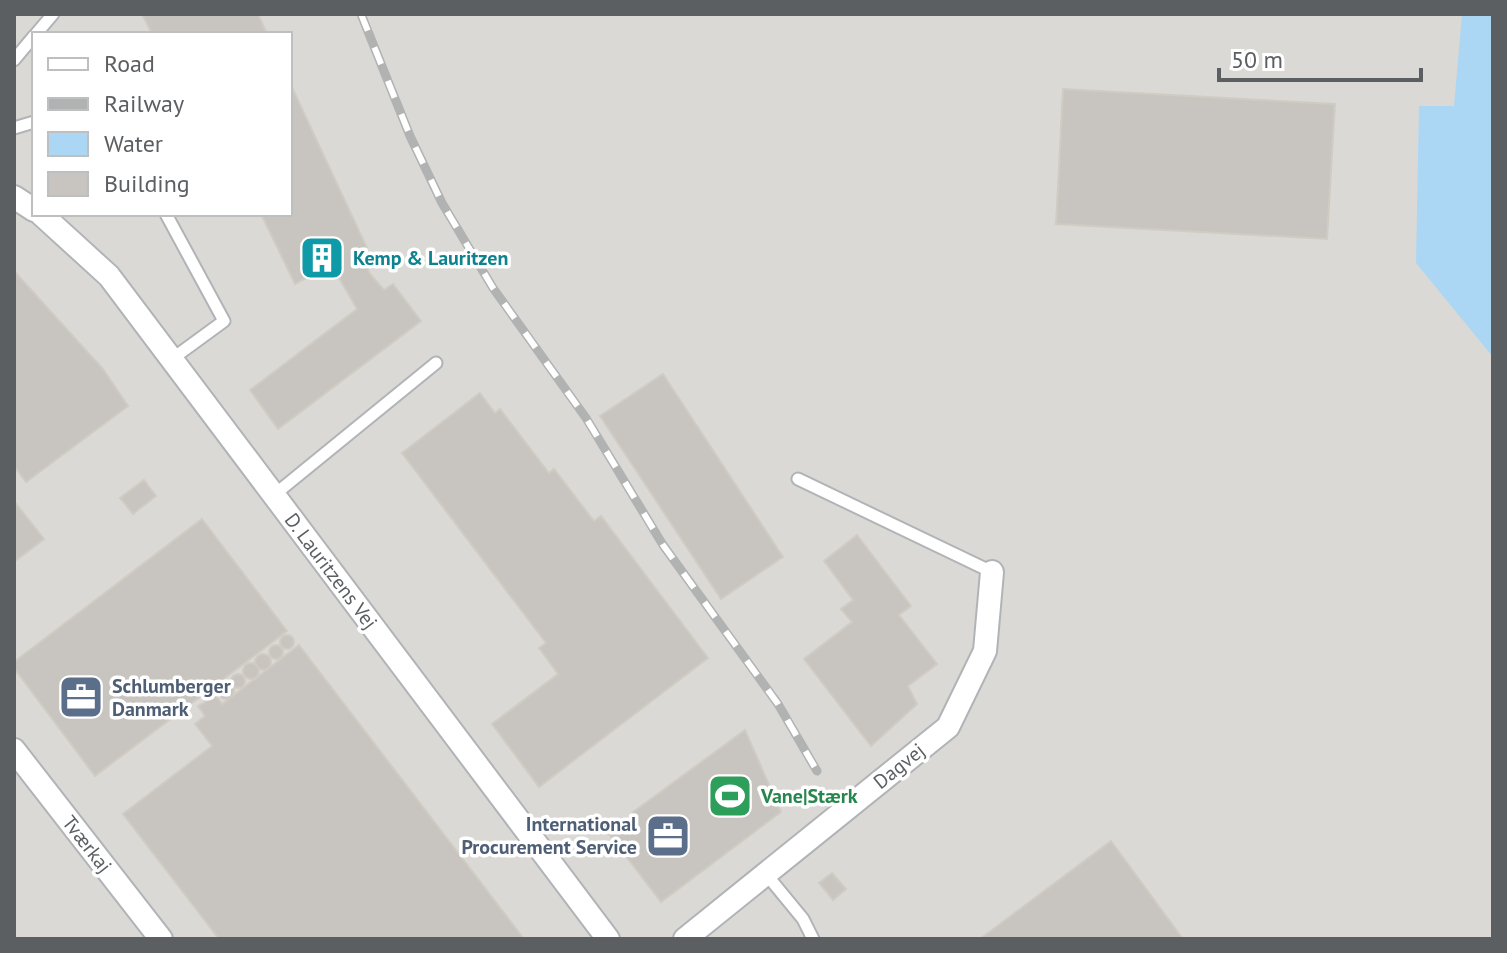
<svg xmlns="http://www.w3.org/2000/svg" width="1507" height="953" font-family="'PT Sans',sans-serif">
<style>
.industrial{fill:#dbd9d6;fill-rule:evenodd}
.water{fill:#abd7f5}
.building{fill:#c8c5c0;stroke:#d0ccc3;stroke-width:2}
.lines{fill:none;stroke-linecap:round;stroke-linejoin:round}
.service-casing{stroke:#b1b4b7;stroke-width:15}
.minor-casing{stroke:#b1b4b7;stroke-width:26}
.service{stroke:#fff;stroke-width:11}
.minor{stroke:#fff;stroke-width:22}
.rail-casing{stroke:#b1b2b2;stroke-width:9}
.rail{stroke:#fff;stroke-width:6;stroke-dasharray:18;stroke-linecap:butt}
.labels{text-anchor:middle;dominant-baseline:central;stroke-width:7;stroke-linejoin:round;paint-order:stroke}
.culture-label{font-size:20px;font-weight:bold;fill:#0d838f;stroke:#fff;text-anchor:start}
.street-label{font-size:20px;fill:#5c5f62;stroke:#fff}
.service-label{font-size:20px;font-weight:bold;fill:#4e5e75;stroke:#fff;text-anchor:start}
.leisure-label{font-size:20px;font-weight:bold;fill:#27864d;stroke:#fff;text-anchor:start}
</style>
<rect width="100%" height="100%" fill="#eceae4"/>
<path class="industrial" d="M14,14H1493V939H14ZM34,34H290V214H34Z"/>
<path class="water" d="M1462,14H1493V357L1416,263L1419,106H1454Z"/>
<g class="building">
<path d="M142,14H258L267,34H152Z"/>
<path d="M290,83L367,248L360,251L370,274L384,290L393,284L421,321L278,429L250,390L357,309L331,264L295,284L261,214H290Z"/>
<path d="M1063,89L1335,104L1327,239L1056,224Z"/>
<path d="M14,271L103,369L128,406L26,482L14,466Z"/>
<path d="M663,374L783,557L721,599L600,416Z"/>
<path d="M480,393L495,413L500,409L549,473L554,469L594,521L601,516L708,658L539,787L492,724L558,674L539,648L546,643L402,453Z"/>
<path d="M144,480L156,496L133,514L120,498Z"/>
<path d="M14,501L44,539L14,562Z"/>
<path d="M202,519L287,631L95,776L14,668V662Z"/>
<path d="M857,535L911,606L899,615L937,664L908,686L917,704L871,746L804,659L852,622L841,609L853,600L824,561Z"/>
<circle cx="287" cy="642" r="7"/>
<circle cx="276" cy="652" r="7"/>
<path d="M299,645L524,939H219L123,814L212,746L195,724L205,716L198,706L216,696L222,704Z"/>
<circle cx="263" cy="662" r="8"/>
<circle cx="251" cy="671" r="8"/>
<circle cx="238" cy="681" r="7"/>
<circle cx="226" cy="691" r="8"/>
<path d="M745,730L781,812L661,902L609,834L636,815L633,812Z"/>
<path d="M1111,841L1183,939H980Z"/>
<path d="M832,873L846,889L833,900L819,883Z"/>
</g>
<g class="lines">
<g class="service-casing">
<g id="service">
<path d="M36,34L53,14"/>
<path d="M14,60L34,36"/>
<path d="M14,128L34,122"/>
<path d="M166,214L224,321L172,359"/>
<path d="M798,479L992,572"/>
<path d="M274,495L436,363"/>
<path d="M766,874L803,919L813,939"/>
</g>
</g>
<g class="minor-casing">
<g id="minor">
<path d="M14,197L34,210"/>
<path d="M41,214L109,276L608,939"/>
<path d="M14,750L161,939"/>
<path d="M685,939L948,727L985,651L992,572"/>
</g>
</g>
<use href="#service" class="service"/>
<use href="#minor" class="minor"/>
<g class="rail-casing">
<path id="rail" d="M361,14L410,136L442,203L493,288L586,418L663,545L778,704L817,771"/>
</g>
<use href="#rail" class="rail"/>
</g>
<defs>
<g id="building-square" transform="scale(2.3)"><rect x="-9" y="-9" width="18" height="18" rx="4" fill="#0f9aa8" stroke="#fff"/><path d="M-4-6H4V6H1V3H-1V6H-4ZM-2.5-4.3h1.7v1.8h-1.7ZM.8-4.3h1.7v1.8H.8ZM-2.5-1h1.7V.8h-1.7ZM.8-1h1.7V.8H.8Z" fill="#fff"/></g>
<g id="office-square" transform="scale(2.3)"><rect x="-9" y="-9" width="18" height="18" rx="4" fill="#5c6f8a" stroke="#fff"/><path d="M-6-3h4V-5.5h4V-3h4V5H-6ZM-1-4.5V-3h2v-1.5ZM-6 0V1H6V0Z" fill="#fff"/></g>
<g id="stadium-square" transform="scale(2.3)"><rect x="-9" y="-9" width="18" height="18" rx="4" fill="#2e9e5b" stroke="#fff"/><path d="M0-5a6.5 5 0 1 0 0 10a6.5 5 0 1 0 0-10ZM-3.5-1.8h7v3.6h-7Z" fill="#fff"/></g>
</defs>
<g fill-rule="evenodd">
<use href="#building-square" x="322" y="258"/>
<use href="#office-square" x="81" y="697"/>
<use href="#stadium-square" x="730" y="796"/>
<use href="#office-square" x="668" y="836"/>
</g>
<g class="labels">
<g class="culture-label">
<text x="353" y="258">Kemp &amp; Lauritzen</text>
</g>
<g class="street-label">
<text transform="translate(331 571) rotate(53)">D. Lauritzens Vej</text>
<text transform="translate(899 766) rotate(-39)">Dagvej</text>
<text transform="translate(87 844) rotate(52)">Tværkaj</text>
</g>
<g class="service-label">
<text x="112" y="686">Schlumberger<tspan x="112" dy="23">Danmark</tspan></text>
<text x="637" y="824" text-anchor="end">International<tspan x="637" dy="23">Procurement Service</tspan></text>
</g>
<g class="leisure-label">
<text x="761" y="796">Vane|Stærk</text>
</g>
</g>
<rect width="1507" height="953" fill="none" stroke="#5c5f62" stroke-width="32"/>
<rect x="32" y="32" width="260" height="184" fill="#ffffff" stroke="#bebfc0" stroke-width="2"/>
<rect x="48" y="58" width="40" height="12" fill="#ffffff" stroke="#bebfc0" stroke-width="2"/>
<text x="104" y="72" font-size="24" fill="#5c5f62">Road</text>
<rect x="48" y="98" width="40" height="12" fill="#b1b2b2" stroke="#bebfc0" stroke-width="2"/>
<text x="104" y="112" font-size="24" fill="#5c5f62">Railway</text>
<rect x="48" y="132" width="40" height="24" fill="#abd7f5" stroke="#bebfc0" stroke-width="2"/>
<text x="104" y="152" font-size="24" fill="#5c5f62">Water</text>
<rect x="48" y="172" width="40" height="24" fill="#c8c5c0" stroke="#bebfc0" stroke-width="2"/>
<text x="104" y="192" font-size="24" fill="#5c5f62">Building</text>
<path d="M1219 68v12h202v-12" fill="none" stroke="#5c5f62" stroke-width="4"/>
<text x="1231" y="68" font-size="24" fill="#5c5f62" stroke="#ffffff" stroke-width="6" paint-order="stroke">50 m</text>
</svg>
